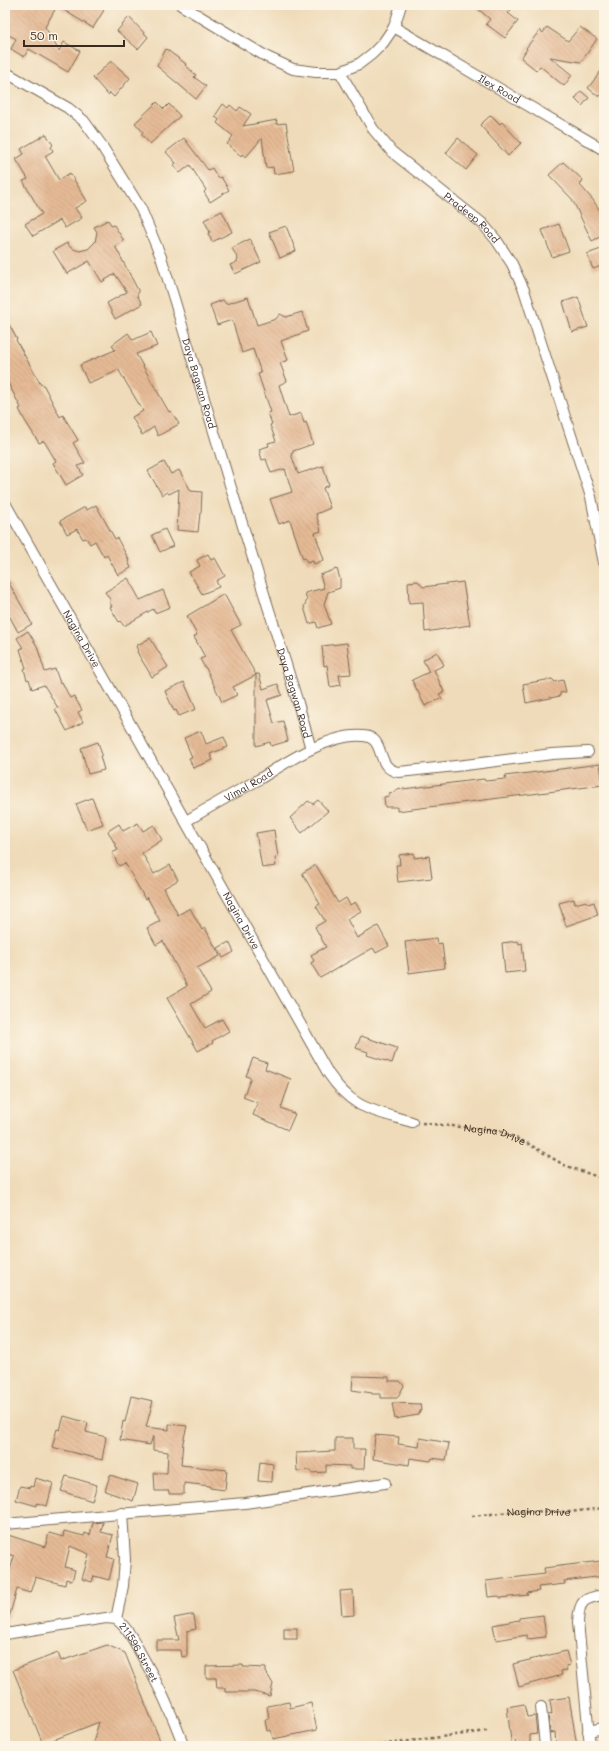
<svg xmlns="http://www.w3.org/2000/svg" width="609" height="1751" font-family="Mali,sans-serif">
<style>
.building{fill:url(#building-back-hatch)}
.lines{fill:none;stroke-linecap:round;stroke-linejoin:round}
.street-casing{stroke:#7a6854;stroke-width:12}
.path{stroke:#7a6854;stroke-width:2.5;stroke-dasharray:3 3;stroke-linecap:butt}
.street{stroke:#fff;stroke-width:10}
.labels{text-anchor:middle;dominant-baseline:central;stroke-width:3;stroke-linejoin:round;paint-order:stroke}
.street-label{font-size:10px;fill:#3b2a1e;stroke:#fcf5e5}
</style>
<defs>
<pattern id="building-back-hatch" width="6" height="6" patternUnits="userSpaceOnUse"><rect width="6" height="6" fill="#e5ba95"/><path d="M-1 5l2 2M0 0l6 6M5-1l2 2" fill="none" stroke="#c5a080"/></pattern>
</defs>
<rect width="100%" height="100%" fill="#fcf5e5"/>
<filter id="ink" filterUnits="userSpaceOnUse"><feTurbulence type="fractalNoise" baseFrequency=".025" numOctaves="2"/><feDisplacementMap in="SourceGraphic" scale="8" xChannelSelector="R" yChannelSelector="G"/><feConvolveMatrix kernelMatrix="1 2 1 2 8 2 1 2 1" color-interpolation-filters="sRGB"/></filter>
<filter id="wash" filterUnits="userSpaceOnUse"><feTurbulence type="fractalNoise" baseFrequency=".012" numOctaves="4" result="noise"/><feDisplacementMap in="SourceGraphic" scale="16" xChannelSelector="R" yChannelSelector="G"/><feGaussianBlur stdDeviation="0.9" result="paint"/><feColorMatrix in="noise" values="0 0 0 0 0 0 0 0 0 0 0 0 0 0 0 0 0 1.4 0 .05"/><feComposite in="paint" operator="in"/></filter>
<g filter="url(#wash)">
<rect width="100%" height="100%" fill="#efdbb9"/>
<g id="blocks">
<g class="building">
<path d="M5,5H96L104,10L93,28L57,6L45,27L59,51L64,42L80,51L68,72L29,49L24,57L11,49L16,39L5,33Z"/>
<path d="M473,5H505L511,10L508,13L518,21L505,38L486,24L490,19Z"/>
<path d="M129,17L148,37L138,49L117,31Z"/>
<path d="M547,27L568,41L580,27L597,39L581,62L550,57L572,75L564,86L540,66L536,70L521,58L527,49L526,48L540,30L543,33Z"/>
<path d="M166,49L186,64L185,65L196,75L194,77L206,86L196,99L157,66Z"/>
<path d="M111,61L130,78L114,97L110,93L108,95L93,78Z"/>
<path d="M604,67V98L600,95L599,97L588,88Z"/>
<path d="M581,91L589,98L582,106L575,99Z"/>
<path d="M157,102L164,109L169,104L180,116L150,144L141,134L143,132L135,123Z"/>
<path d="M223,104L228,108L230,105L237,111L240,107L251,114L243,126L277,120L276,124L286,123L294,171L274,174L273,167L266,168L262,138L246,157L242,154L241,156L227,144L233,136L217,123L219,120L215,116Z"/>
<path d="M491,115L500,124L502,122L521,143L508,156L480,125Z"/>
<path d="M46,134L53,145L51,147L53,151L45,156L59,180L70,173L87,201L75,208L82,218L65,228L60,220L33,236L25,224L42,214L23,181L28,179L16,159L24,154L21,149Z"/>
<path d="M184,138L208,170L212,168L218,178L221,177L229,190L210,202L204,192L206,190L190,165L180,173L173,165L176,163L166,152Z"/>
<path d="M458,138L478,155L466,170L446,153Z"/>
<path d="M563,162L583,180L580,185L593,200L604,217V235L592,241L572,199L549,175Z"/>
<path d="M222,211L232,232L212,242L208,233L210,232L204,220Z"/>
<path d="M108,220L112,226L114,225L124,241L115,246L139,292L137,295L142,304L115,319L107,303L127,292L115,274L102,282L89,261L67,274L53,251L67,243L71,248L79,251L88,249L95,242L97,232L94,227Z"/>
<path d="M559,224L569,251L552,257L542,230Z"/>
<path d="M286,226L296,251L280,258L269,232Z"/>
<path d="M250,239L261,262L235,274L230,265L237,262L238,259L232,248Z"/>
<path d="M604,248V265L593,269L587,254Z"/>
<path d="M248,297L257,325L276,319L280,314L286,317L302,312L308,331L281,341L288,360L280,363L287,381L279,385L289,417L301,413L304,423L306,422L313,444L293,451V453L291,454L298,474L323,466L329,485L323,488L330,508L316,514L321,531L315,533L324,560L314,564L313,561L307,563L305,558L303,559L290,520L279,524L270,499L292,492L285,469L271,473L266,459L262,460L259,449L269,446L268,443L276,441L270,425L272,424L268,413L271,412L258,374L261,373L253,349L242,353L232,320L217,325L210,305L223,300L226,304Z"/>
<path d="M578,297L588,327L572,332L563,302Z"/>
<path d="M5,317L17,339L16,340L41,385L43,384L60,417L63,415L78,440L73,443L85,463L78,466L83,475L66,485L53,463L56,461L44,441L39,443L24,419L19,409L21,408L5,377Z"/>
<path d="M151,332L157,346L136,354L169,412L171,411L179,424L158,436L154,427L142,435L132,417L143,411L118,369L113,373L88,383L80,365L115,350L112,345L128,333L133,340Z"/>
<path d="M164,462L171,474L179,470L191,491L202,492L201,513H200L198,532L177,530L179,489L169,494L167,492L162,495L148,471Z"/>
<path d="M96,505L115,539L117,538L129,560L128,561L131,568L118,575L107,555L104,557L95,541L90,544L86,538L83,539L77,529L67,534L60,521L85,507L87,510Z"/>
<path d="M165,529L173,546L160,552L152,535Z"/>
<path d="M208,554L211,560L215,558L225,576L216,581L219,587L202,594L189,572L200,566L197,560Z"/>
<path d="M337,569L340,579V588L328,592L324,604L331,624L318,628L316,622L309,624L304,607L307,600L305,593L324,588L320,575Z"/>
<path d="M5,576L32,624L18,632L10,617L5,620Z"/>
<path d="M128,578L140,600L163,590L170,607L155,613L153,609L124,626L120,621L119,622L110,607L112,606L109,602L111,601L105,592Z"/>
<path d="M418,581L423,587L463,582L470,625L425,632L423,602L409,603L408,582Z"/>
<path d="M224,594L241,625L231,630L256,675L233,687L237,695L222,702L206,668H205L200,659L205,657L194,637L197,635L187,616Z"/>
<path d="M28,631L37,646L45,672L55,669L60,683L62,682L70,698L74,696L82,710L78,712L83,722L67,731L55,709L58,708L44,685L32,689L29,679L27,680L24,669L26,668L20,649L23,648L17,638Z"/>
<path d="M150,638L168,667L152,677L137,652L138,651L136,646Z"/>
<path d="M347,643L351,674L339,675L341,685L330,687L327,665L324,666L322,646Z"/>
<path d="M437,652L444,665L434,670L444,692L439,694L442,698L425,706L412,680L429,672L423,660Z"/>
<path d="M256,674H259L263,689L278,684L282,695L267,700L274,723L283,721L288,741L271,746L270,742L256,746Z"/>
<path d="M552,679L555,682L563,680L566,692L560,693V696L526,703L523,684Z"/>
<path d="M184,682L196,709L179,716L176,710L174,711L165,691Z"/>
<path d="M201,731L206,744L224,737L228,747L210,754L213,760L193,768L189,758L192,757L184,738Z"/>
<path d="M98,742L102,755L100,756L104,770L88,774L81,748Z"/>
<path d="M600,764L603,785L397,811V807H385L384,797L389,796V793L395,792V790L484,779L485,781L506,779L505,776Z"/>
<path d="M92,798L103,824L87,830L76,804Z"/>
<path d="M318,800L328,811L302,833L290,818L308,801L313,804Z"/>
<path d="M138,823L143,831L154,825L162,840L142,853L154,874L170,865L178,880L164,888L178,915L190,908L202,930L205,928L220,956L197,968L211,992L191,1004L205,1028L222,1019L229,1031L212,1041L213,1043L198,1051L167,998L187,986L163,941L156,945L147,928L160,921L147,897L145,899L125,863L119,866L112,853L118,850L108,831L119,824L123,831Z"/>
<path d="M274,830L278,857L275,858L276,866L262,868L256,833Z"/>
<path d="M414,853V858L429,856L432,878L398,882L396,865H400L399,855Z"/>
<path d="M316,865L338,903L346,898L350,905L355,902L361,911L347,919L357,938L378,926L389,946L376,953L373,948L320,978L311,963L314,961L311,955L326,947L315,927L325,921L316,906L320,904L302,873Z"/>
<path d="M574,899L575,904L586,901L588,904L594,902L598,915L566,926L559,903Z"/>
<path d="M436,938L437,944L442,943L445,968L409,973L405,942Z"/>
<path d="M518,941L519,944L522,943L525,971L505,973L502,943Z"/>
<path d="M229,942L234,952L223,958L218,948Z"/>
<path d="M361,1036L397,1048L392,1063L367,1055L368,1052L356,1048Z"/>
<path d="M253,1058L267,1063L265,1069L291,1079L281,1108L295,1114L288,1130L253,1115L258,1103L243,1097L251,1078L246,1076Z"/>
<path d="M353,1376L389,1377V1381H400L404,1386L397,1398H381V1394H372V1393L352,1390Z"/>
<path d="M131,1396L153,1401L146,1427L169,1430V1424L187,1426L183,1442L181,1465L227,1470L225,1490L210,1488V1486L184,1483V1494H169V1491H155L154,1473H167L168,1452L153,1450V1436L150,1445L120,1440L123,1421L125,1422Z"/>
<path d="M392,1403L420,1404L421,1410L418,1415L395,1419Z"/>
<path d="M64,1416L88,1423L86,1432L106,1437L102,1460L52,1447L57,1429L60,1430Z"/>
<path d="M375,1435L399,1437L398,1444L419,1447L420,1438L449,1443L446,1460L432,1458L431,1461L410,1458L409,1465L373,1459Z"/>
<path d="M335,1438H353V1449H365L364,1469H350V1466L326,1465V1472L311,1473V1470L297,1471L296,1453L335,1451Z"/>
<path d="M260,1462L273,1464L272,1482L258,1481Z"/>
<path d="M110,1475L138,1484L133,1501L105,1491Z"/>
<path d="M66,1476L97,1485L92,1501L61,1491Z"/>
<path d="M35,1478L53,1483L47,1506L37,1503V1506L16,1500L20,1486L30,1488V1486L33,1487Z"/>
<path d="M103,1522L101,1532L113,1535L107,1557L114,1559L109,1580L94,1576L92,1582L82,1579L89,1554L70,1546L65,1567L75,1570L72,1581L66,1579L65,1585L35,1577L30,1593L17,1589L8,1621H5V1588L14,1556L5,1553V1534L45,1547L49,1533L63,1537L64,1531L84,1536L85,1533L90,1535L93,1523Z"/>
<path d="M601,1561L604,1576L564,1581L565,1584L538,1587L539,1591L527,1593L528,1595L500,1598L499,1596L488,1597L486,1581L545,1574L544,1568Z"/>
<path d="M353,1590L354,1615L342,1616L340,1591Z"/>
<path d="M190,1615H194L196,1629L187,1631V1656L182,1657L181,1650H156V1640H179L174,1618Z"/>
<path d="M543,1615L546,1637L527,1639V1635L496,1640L493,1625L519,1620V1618Z"/>
<rect x="284" y="1628" width="13" height="11"/>
<path d="M107,1645L125,1653L161,1743L154,1746H92L99,1722L43,1744L13,1670L58,1653L61,1661Z"/>
<path d="M566,1651L570,1665L566,1666L567,1670L561,1671L562,1675L519,1687L513,1664Z"/>
<path d="M243,1665V1667L266,1668V1672L273,1684L270,1696L254,1692H225V1688H217L216,1678H206V1666Z"/>
<path d="M569,1697L577,1746H556L555,1732L550,1733L548,1715L552,1714L550,1700Z"/>
<path d="M289,1702L290,1708L311,1703L317,1730L273,1739L271,1730L267,1731L265,1720L269,1719L267,1706Z"/>
<path d="M524,1704L527,1717L535,1716L537,1734L530,1735V1746H516L515,1740L511,1741L507,1707Z"/>
</g>
</g>
</g>
<g filter="url(#ink)">
<use href="#blocks" fill-opacity="0" stroke="#7a6854" stroke-width="1"/>
<g class="lines">
<g class="street-casing">
<g id="street">
<path d="M181,5L267,57L293,69L316,72H340L359,64L372,54L383,43L394,27L401,5"/>
<path id="s3" d="M394,27L604,150"/>
<path id="s4" d="M5,72L68,108L84,121L100,143L141,209L161,257L175,302L227,475L298,703L311,749"/>
<path id="s5" d="M340,72L373,129L392,152L483,224L497,241L512,264L524,290L591,497L604,563"/>
<path id="s6" d="M5,503L328,1073C353,1110 372,1110 412,1122"/>
<path id="s7" d="M186,821C210,807 234,793 258,780C285,763 331,732 364,736C387,738 374,769 399,772L465,765L552,754L588,752"/>
<path d="M5,1524L245,1503L385,1483"/>
<path d="M116,1619L123,1586L125,1559L122,1513"/>
<path id="s8" d="M5,1634L106,1618L116,1619C128,1628 134,1641 141,1654C158,1683 172,1714 184,1746"/>
<path d="M541,1707L545,1746"/>
<path d="M588,1731L604,1728"/>
<path d="M590,1746L578,1622C579,1601 583,1598 604,1595"/>
</g>
</g>
<g class="path">
<path id="s1" d="M422,1123L500,1131L527,1143L564,1165L604,1179"/>
<path id="s2" d="M472,1516L520,1511L570,1512L604,1508"/>
<path d="M371,1746L487,1731"/>
</g>
<use href="#street" class="street"/>
</g>
</g>
<g class="labels">
<g class="street-label">
<text stroke="none"><textPath href="#s3" startOffset="122">Ilex Road</textPath></text>
<text stroke="none"><textPath href="#s5" startOffset="199">Pradeep Road</textPath></text>
<text stroke="none"><textPath href="#s4" startOffset="382">Daya Bagwan Road</textPath></text>
<text stroke="none"><textPath href="#s6" startOffset="156">Nagina Drive</textPath></text>
<text stroke="none"><textPath href="#s4" startOffset="706">Daya Bagwan Road</textPath></text>
<text stroke="none"><textPath href="#s7" startOffset="72">Vimal Road</textPath></text>
<text stroke="none"><textPath href="#s6" startOffset="480">Nagina Drive</textPath></text>
<text stroke="none"><textPath href="#s1" startOffset="74">Nagina Drive</textPath></text>
<text stroke="none"><textPath href="#s2" startOffset="67">Nagina Drive</textPath></text>
<text stroke="none"><textPath href="#s8" startOffset="153">211596 Street</textPath></text>
</g>
</g>
<rect width="609" height="1751" fill="none" stroke="#fcf5e5" stroke-width="20"/>
<path d="M24 40v6h100v-6" fill="none" stroke="#3b2a1e" stroke-width="2"/>
<text x="30" y="40" font-size="12" fill="#3b2a1e" stroke="#fcf5e5" stroke-width="3" paint-order="stroke">50 m</text>
</svg>
